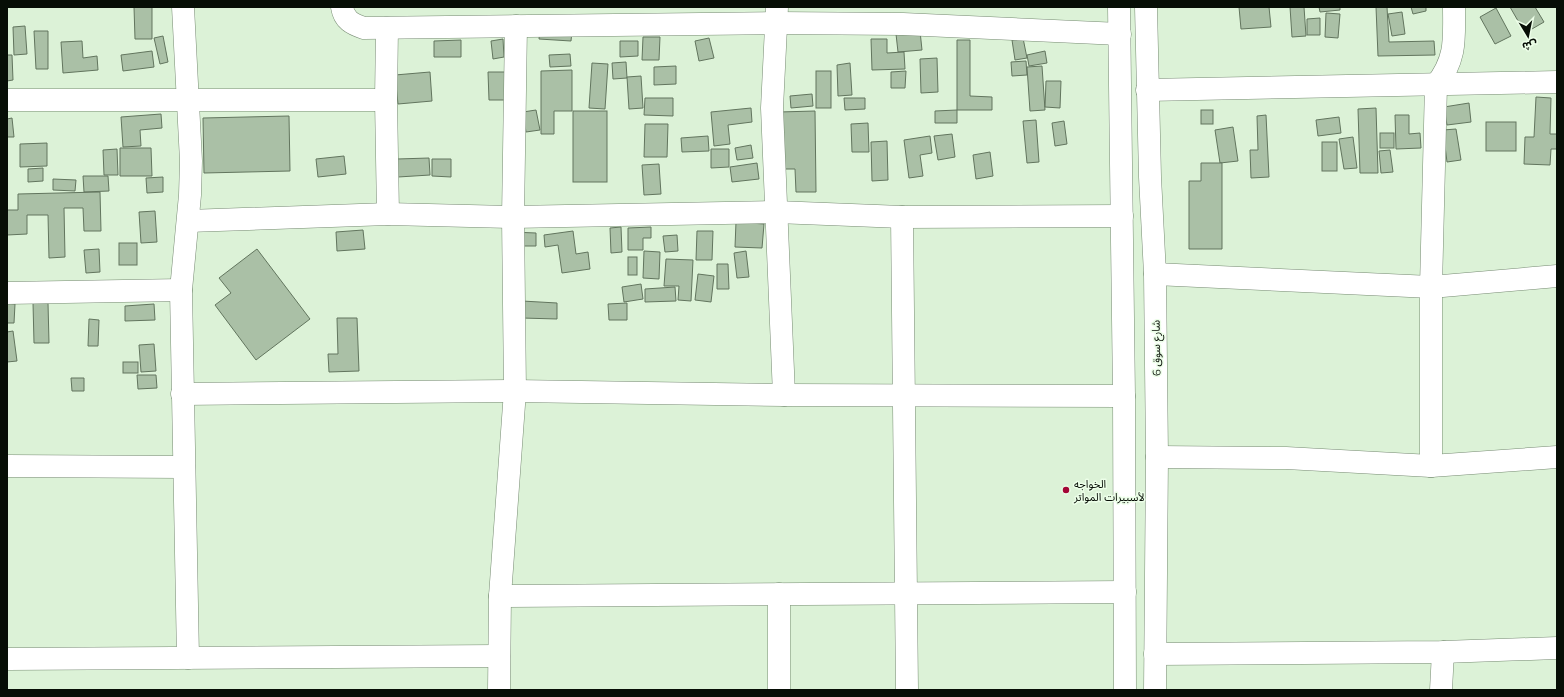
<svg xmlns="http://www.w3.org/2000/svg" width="1564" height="697" font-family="Montserrat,'Noto Sans Arabic',sans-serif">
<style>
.building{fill:#aac0a6;stroke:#62755e}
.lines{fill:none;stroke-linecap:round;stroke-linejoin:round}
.minor-casing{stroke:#778b73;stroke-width:23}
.minor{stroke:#fff;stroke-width:22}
.poi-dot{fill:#a30535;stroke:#ecfee8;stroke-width:1.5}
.labels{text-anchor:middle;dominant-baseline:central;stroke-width:3;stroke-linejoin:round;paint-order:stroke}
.street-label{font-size:11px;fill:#070e06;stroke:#ecfee8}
.poi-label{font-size:11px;fill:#070e06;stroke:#ecfee8;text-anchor:start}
</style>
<rect width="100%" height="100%" fill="#dcf2d7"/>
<g class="building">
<path d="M134,7H152V39H135Z"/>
<path d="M1239,7H1269L1271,27L1241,29Z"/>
<path d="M1290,7H1304L1306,36L1292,37Z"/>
<path d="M1319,7H1340V10L1320,12Z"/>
<path d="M1376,7H1387L1389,42L1434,41L1435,55L1378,56Z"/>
<path d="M1411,7H1426V11L1413,14Z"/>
<path d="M1510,7H1535L1544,22L1525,33Z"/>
<path d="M1496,8L1511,36L1495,44L1480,17Z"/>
<path d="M1402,12L1405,34L1392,36L1388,14Z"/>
<path d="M1326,13L1340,14L1338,38L1325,37Z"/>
<path d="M1320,18V35H1307V19Z"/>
<path d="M25,26L27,54L14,55L13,27Z"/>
<path d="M540,29L572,31L571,41L539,39Z"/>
<path d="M34,31H48V69H36Z"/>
<path d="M920,31L922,50L898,52L896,34Z"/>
<path d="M163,36L168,62L160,64L154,38Z"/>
<path d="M643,37H660L659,60H642Z"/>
<path d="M709,38L714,58L699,61L695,41Z"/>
<path d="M1023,38L1027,58L1015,60L1012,40Z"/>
<path d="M503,39L504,57L493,59L491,41Z"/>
<path d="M871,39H887V53L904,52L905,69L872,70Z"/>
<path d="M461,40V57H434V41Z"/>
<path d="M957,40H970V96L992,97V110H957Z"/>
<path d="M82,41L83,58L97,56L98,70L63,73L61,42Z"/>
<path d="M620,41H638V56L620,57Z"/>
<path d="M152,51L154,67L123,71L121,55Z"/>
<path d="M1045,51L1047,63L1029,66L1027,55Z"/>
<path d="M570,54L571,66L550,67L549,55Z"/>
<path d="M7,55H12L13,80L7,81Z"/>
<path d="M937,58L938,92L921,93L920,59Z"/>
<path d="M1026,61L1027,75L1012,76L1011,62Z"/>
<path d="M626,62L627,78L613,79L612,63Z"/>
<path d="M592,63L608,64L605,109L589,108Z"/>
<path d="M850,63L852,95L838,96L837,65Z"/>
<path d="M676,66V84L654,85V67Z"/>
<path d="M1042,66L1045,110L1030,111L1027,67Z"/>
<path d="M572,70V111H554V134H541V71Z"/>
<rect x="816" y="71" width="15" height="37"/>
<path d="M906,71L905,88H891V72Z"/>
<path d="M430,72L432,101L398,104L395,75Z"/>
<path d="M488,72H505L506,100H489Z"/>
<path d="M641,76L643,108L629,109L627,77Z"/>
<path d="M1046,81H1061L1060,108L1045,107Z"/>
<path d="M812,94L813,106L791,108L790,96Z"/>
<path d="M1536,97L1551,98L1550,134H1557V149H1551L1550,165L1524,164L1525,137H1534Z"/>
<path d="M645,98H673V116L644,115Z"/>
<path d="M844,98H865V109L845,110Z"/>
<path d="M1469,103L1471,122L1447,125L1444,107Z"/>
<path d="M751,108L752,122L728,125L730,144L714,146L711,112Z"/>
<path d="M1376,108L1378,173H1360L1358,109Z"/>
<path d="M536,110L540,130L526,132L523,112Z"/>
<path d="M957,110V123H935V111Z"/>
<rect x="1201" y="110" width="12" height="14"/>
<rect x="573" y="111" width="34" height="71"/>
<path d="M815,111L816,192H796L795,169H780L779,112Z"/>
<path d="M161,114L162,128L140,130L141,146L123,147L121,117Z"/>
<path d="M1266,115L1269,177L1251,178L1250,150H1258L1257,116Z"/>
<path d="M1395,115H1409V134L1420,133L1421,148L1396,149Z"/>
<path d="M289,116L290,171L204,173L203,118Z"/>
<path d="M1339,117L1341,133L1318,136L1316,120Z"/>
<path d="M12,118L14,137H7V119Z"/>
<path d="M1036,120L1039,162L1027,163L1023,121Z"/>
<path d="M1064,121L1067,144L1055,146L1052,123Z"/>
<rect x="1486" y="122" width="30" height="29"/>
<path d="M868,123L869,152H852L851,124Z"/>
<path d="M645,124H668L667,157H644Z"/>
<path d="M1233,127L1238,161L1220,163L1215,130Z"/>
<path d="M1456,129L1461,160L1447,162L1443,130Z"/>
<rect x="1380" y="133" width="14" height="15"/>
<path d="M952,134L955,157L938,160L934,136Z"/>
<path d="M708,136L709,151L682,152L681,138Z"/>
<path d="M930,136L932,153L920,155L923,176L909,178L904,140Z"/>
<path d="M1353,137L1357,168L1344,169L1339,139Z"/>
<path d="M887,141L888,180L872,181L871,142Z"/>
<rect x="1322" y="142" width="15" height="29"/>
<path d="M47,143V166L20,167V144Z"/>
<path d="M751,145L753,158L737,160L735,148Z"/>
<path d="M120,148H151L152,176H120Z"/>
<path d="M117,149L118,175H104L103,150Z"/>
<path d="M711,149H729V167L711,168Z"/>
<path d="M1390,150L1393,172L1381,173L1379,151Z"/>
<path d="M990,152L993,176L976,179L973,155Z"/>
<path d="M344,156L346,174L318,177L316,159Z"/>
<path d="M429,158L430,175L398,177L397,159Z"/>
<path d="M432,159H451V177L432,176Z"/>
<path d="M757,163L759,179L732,182L730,167Z"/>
<path d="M1201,163H1222V249H1189V181H1201Z"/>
<path d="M659,164L661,194L644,195L642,165Z"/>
<path d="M43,168V181L28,182V169Z"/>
<path d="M83,176H108L109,191L84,192Z"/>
<path d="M163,177V192L147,193L146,178Z"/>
<path d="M53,179L76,180L75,191L53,190Z"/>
<path d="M100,192L101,231H84L83,208H64L65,257L49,258L48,215H27V234L7,235V210H18V194Z"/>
<path d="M155,211L157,242L141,243L139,212Z"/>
<path d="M736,222L764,224L762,248L735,247Z"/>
<path d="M621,227L622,252L611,253L610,228Z"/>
<path d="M651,227V238H643V250H628V228Z"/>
<path d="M363,230L365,249L337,251L336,232Z"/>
<path d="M573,231L576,254L588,252L590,269L562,273L558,245L545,247L544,235Z"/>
<path d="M697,231H713L712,260H696Z"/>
<path d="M511,232L536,233V246H511Z"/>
<path d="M677,235L678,251L665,252L663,236Z"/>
<rect x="119" y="243" width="18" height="22"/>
<path d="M99,249L100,272L86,273L84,250Z"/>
<path d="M257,249L310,319L256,360L215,305L231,293L219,278Z"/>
<path d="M644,251L660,252L659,279L643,278Z"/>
<path d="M746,251L749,277L737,278L734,253Z"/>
<rect x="628" y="257" width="9" height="18"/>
<path d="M666,259L693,260L691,301L678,300L679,286H664Z"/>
<path d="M717,264H728L729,289H717Z"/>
<path d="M698,274L714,276L711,302L695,300Z"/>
<path d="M641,284L643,299L624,302L622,287Z"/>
<path d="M675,287L676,301L645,302V289Z"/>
<path d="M522,301L557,303V319L522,318Z"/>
<path d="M7,303L15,304L14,323H7Z"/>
<path d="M33,303H48L49,343H34Z"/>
<path d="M627,303V320H609L608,304Z"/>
<path d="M154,304L155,320L125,321V306Z"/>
<path d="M337,318H357L359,371L329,372L328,354H338Z"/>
<path d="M89,319L99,320L98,346H88Z"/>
<path d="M13,331L17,361L7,362V332Z"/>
<path d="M154,344L156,371L141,372L139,345Z"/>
<rect x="123" y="362" width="15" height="11"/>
<path d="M137,375H156L157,388L138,389Z"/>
<path d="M71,378H84V391H72Z"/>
</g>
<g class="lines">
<g class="minor-casing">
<g id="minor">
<path d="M183,7L191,161L190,195L181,290L188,658"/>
<path d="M342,7C344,20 352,24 364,28L777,23L903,24L1120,34"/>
<path d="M777,7L772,108L784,395"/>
<path d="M1119,7L1124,396L1125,690"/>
<path d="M1146,7L1150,177L1155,274L1157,457L1155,690"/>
<path d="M387,28L386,100L388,214"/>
<path d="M1147,90L1557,82"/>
<path d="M7,100H386"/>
<path d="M902,217L907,690"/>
<path d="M188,221L388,214L513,217L776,212L902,217L1122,216"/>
<path d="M1155,274L1431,287L1557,276"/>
<path d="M7,293L181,290"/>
<path d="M182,394L515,391L784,395L1124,396"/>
<path d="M1157,457L1286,458L1431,466L1557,457"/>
<path d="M7,466L184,467"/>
<path d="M1431,466V287L1436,85C1457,58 1454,38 1454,7"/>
<path d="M779,594V690"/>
<path d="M500,596L1125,592"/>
<path d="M1155,654L1443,652L1557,648"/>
<path d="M7,659L499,656"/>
<path d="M499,690L500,596L515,391L513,217L516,26"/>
<path d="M1441,690L1443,652"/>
</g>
</g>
<use href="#minor" class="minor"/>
</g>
<circle class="poi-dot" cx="1066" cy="490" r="4"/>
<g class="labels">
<g class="street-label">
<text transform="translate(1156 348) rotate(-91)">شارع سوق 6</text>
</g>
<g class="poi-label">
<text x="1074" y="484">الخواجه<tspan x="1074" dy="13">لأسبيرات المواتر</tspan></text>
</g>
</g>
<rect width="1564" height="697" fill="none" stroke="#070e06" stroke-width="16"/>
<g transform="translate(1528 36) rotate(170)" stroke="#ecfee8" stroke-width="3" paint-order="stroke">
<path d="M0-3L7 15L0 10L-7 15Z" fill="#070e06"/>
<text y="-6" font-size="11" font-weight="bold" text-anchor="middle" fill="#070e06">ش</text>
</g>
</svg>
